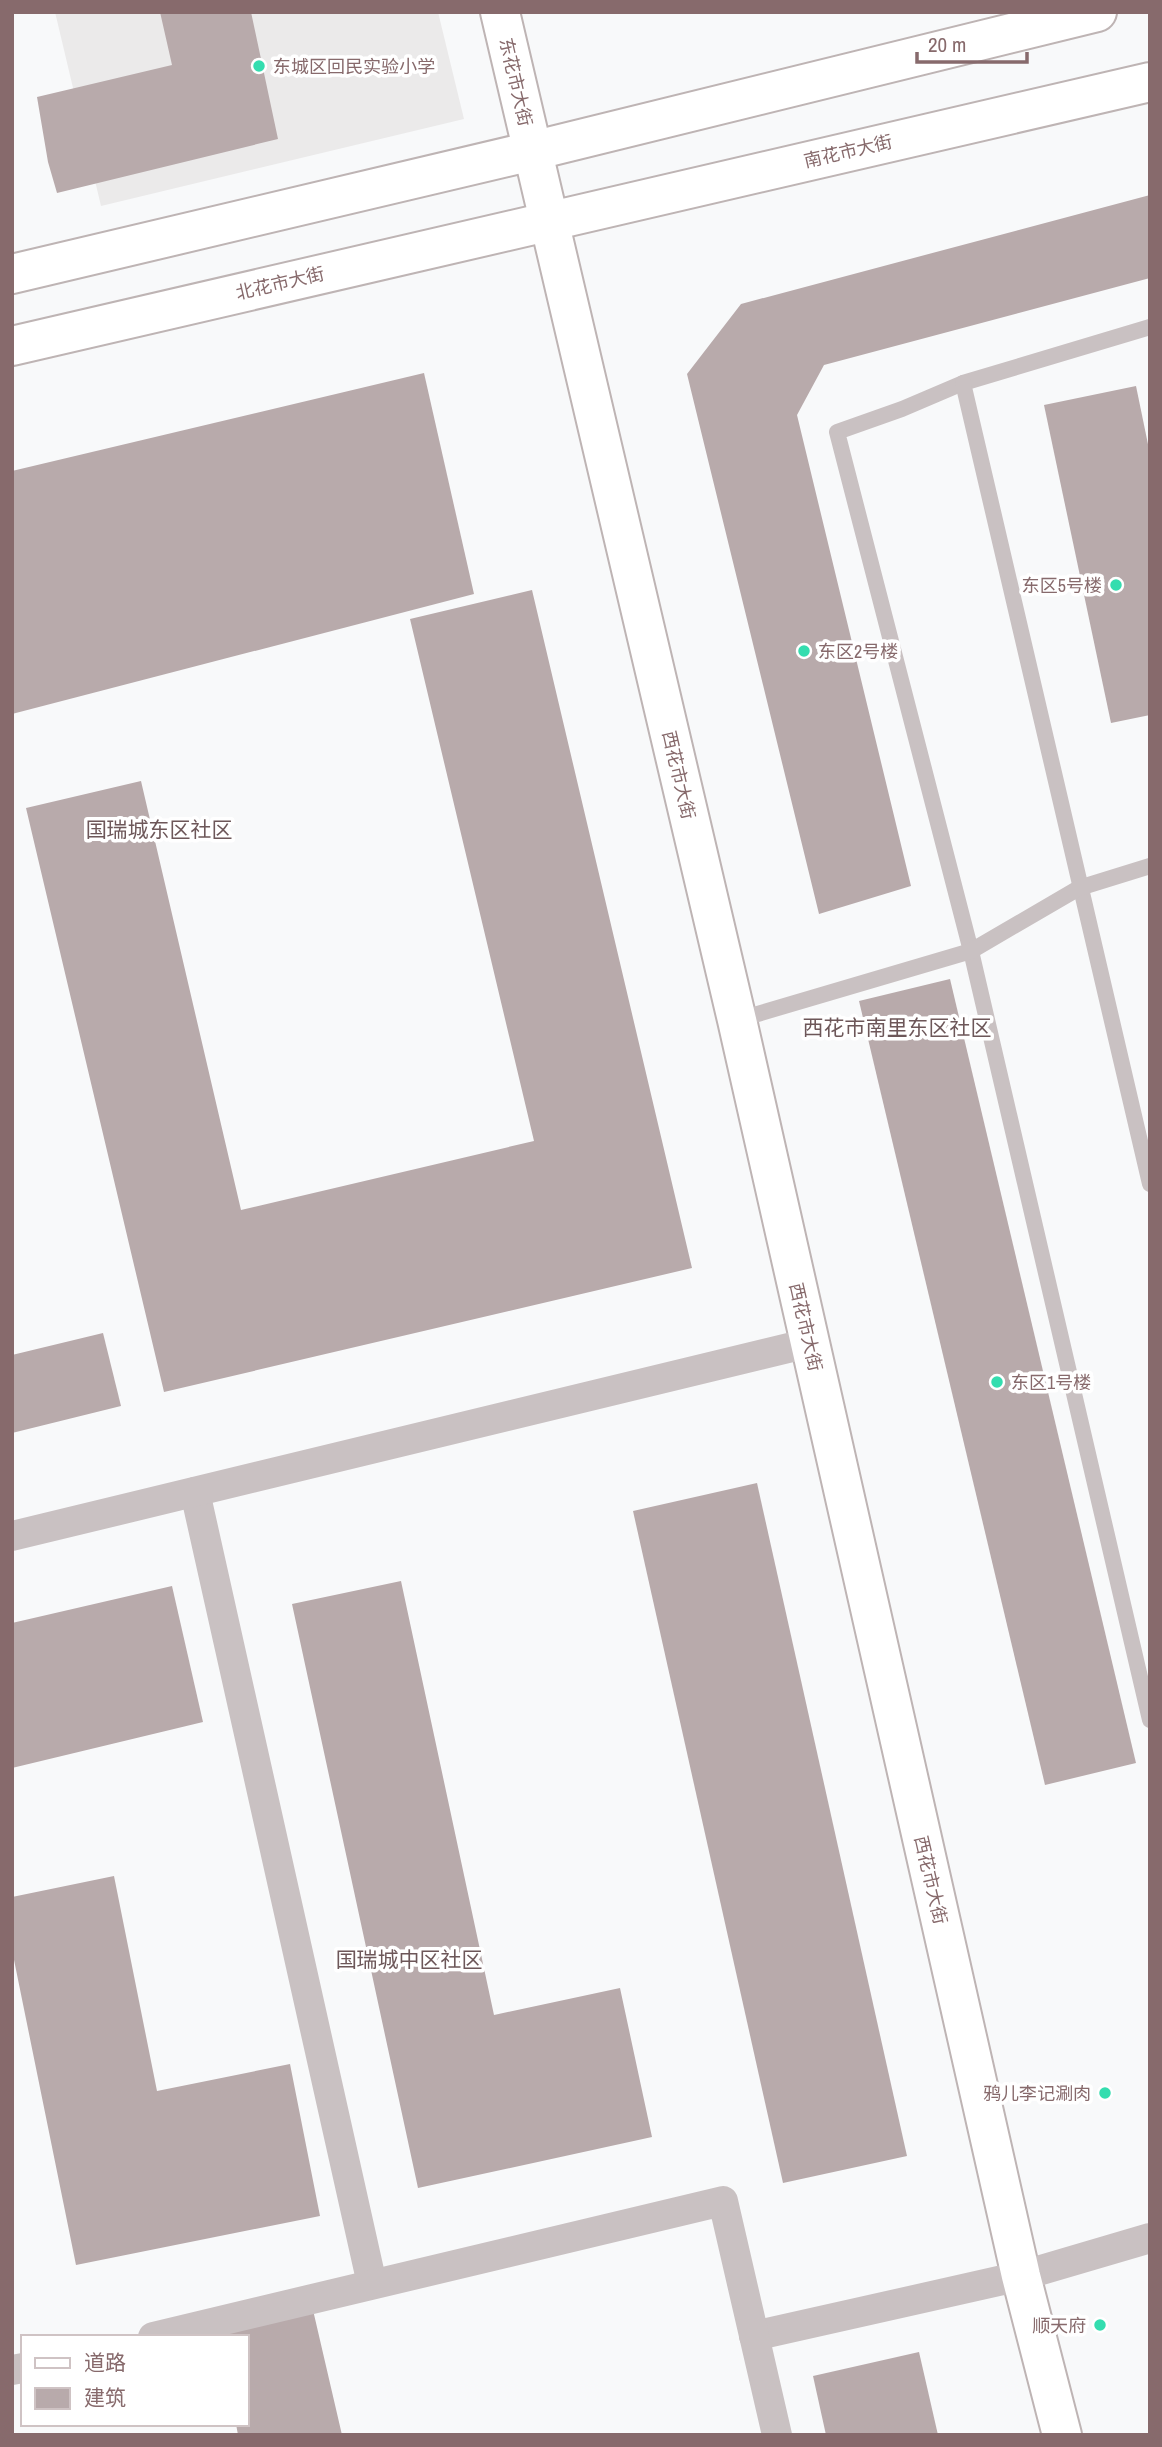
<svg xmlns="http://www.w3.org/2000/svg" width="1162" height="2447" font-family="'Archivo Narrow','Noto Sans SC',sans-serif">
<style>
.built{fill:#ebeaea}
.building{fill:#b8aaab}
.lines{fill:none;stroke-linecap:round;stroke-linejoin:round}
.secondary-casing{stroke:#beb4b4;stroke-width:42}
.lane{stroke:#c9c1c2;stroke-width:16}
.street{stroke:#c9c1c2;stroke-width:30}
.secondary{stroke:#fff;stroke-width:38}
.poi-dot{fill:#34ddaf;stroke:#fff;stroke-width:2.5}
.labels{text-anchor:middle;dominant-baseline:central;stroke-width:7;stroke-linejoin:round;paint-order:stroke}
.poi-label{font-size:18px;fill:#876a6c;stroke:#fff;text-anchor:start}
.street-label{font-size:18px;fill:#876a6c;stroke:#fff}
.quarter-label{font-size:21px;fill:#6d5759;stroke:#fff}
</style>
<rect width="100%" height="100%" fill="#f8f9fa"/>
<path class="built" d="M55,12H438L464,119L101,206Z"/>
<g class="building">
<path d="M160,12H251L278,139L57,193L48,162L37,97L172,65Z"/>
<path d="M1150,195V278L824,365L797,415L911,886L819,914L687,374L741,304Z"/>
<path d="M424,373L474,594L12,714V471Z"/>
<path d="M1136,386L1150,454V715L1111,723L1044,405Z"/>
<path d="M532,590L692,1268L164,1392L26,808L141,781L241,1210L534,1141L410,619Z"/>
<path d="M950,979L1136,1763L1045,1785L859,1001Z"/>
<path d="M103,1333L121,1406L12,1433V1355Z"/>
<path d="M757,1483L907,2156L783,2183L633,1511Z"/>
<path d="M401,1581L494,2015L620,1988L652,2137L418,2188L292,1604Z"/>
<path d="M172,1586L203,1722L12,1768V1623Z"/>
<path d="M114,1876L157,2091L290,2064L320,2216L76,2265L12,1950V1897Z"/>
<path d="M313,2310L342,2435H238L236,2424H247V2337H215Z"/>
<path d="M919,2352L938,2435H826L813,2376Z"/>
</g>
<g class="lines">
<g class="secondary-casing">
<g id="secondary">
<path d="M500,12L737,1020L1021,2276L1062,2435"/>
<path d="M12,274L532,151L1097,12"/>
<path d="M12,346L1150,82"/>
</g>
</g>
<g class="lane">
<path d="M1150,327L963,383L902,409L837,432L971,951L1150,1720"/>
<path d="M963,383L1150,1184"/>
<path d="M737,1020L971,951L1079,888L1150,866"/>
</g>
<g class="street">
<path d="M195,1492L372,2284"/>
<path d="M12,1536L809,1343"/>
<path d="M754,2336L1021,2276L1150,2238"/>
<path d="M153,2337L723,2201L777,2435"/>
<path d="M12,2370L23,2368"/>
</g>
<use href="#secondary" class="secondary"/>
</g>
<g class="poi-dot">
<circle cx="259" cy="66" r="7"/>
<circle cx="1116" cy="585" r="7"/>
<circle cx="804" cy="651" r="7"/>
<circle cx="997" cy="1382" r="7"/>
<circle cx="1105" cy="2093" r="7"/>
<circle cx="1100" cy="2325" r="7"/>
</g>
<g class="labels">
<g class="poi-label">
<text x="273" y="66">东城区回民实验小学</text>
<text x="1102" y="585" text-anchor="end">东区5号楼</text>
<text x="818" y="651">东区2号楼</text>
<text x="1011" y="1382">东区1号楼</text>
<text x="1091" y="2093" text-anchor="end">鸦儿李记涮肉</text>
<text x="1086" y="2325" text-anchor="end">顺天府</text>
</g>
<g class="street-label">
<text transform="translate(516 82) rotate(77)">东花市大街</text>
<text transform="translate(848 151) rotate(-13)">南花市大街</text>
<text transform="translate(280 283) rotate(-13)">北花市大街</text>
<text transform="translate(679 775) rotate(77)">西花市大街</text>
<text transform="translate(806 1327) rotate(77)">西花市大街</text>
<text transform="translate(931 1880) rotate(77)">西花市大街</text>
</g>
<g class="quarter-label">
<text x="159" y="829">国瑞城东区社区</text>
<text x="897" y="1027">西花市南里东区社区</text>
<text x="409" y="1959">国瑞城中区社区</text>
</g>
</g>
<rect width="1162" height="2447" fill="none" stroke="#876a6c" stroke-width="28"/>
<rect x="21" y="2335" width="228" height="91" fill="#ffffff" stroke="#cfc3c4" stroke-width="2"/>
<rect x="35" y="2358" width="35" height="10" fill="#ffffff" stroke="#cfc3c4" stroke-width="2"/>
<text x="84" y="2370" font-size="21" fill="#876a6c">道路</text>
<rect x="35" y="2388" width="35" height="21" fill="#b8aaab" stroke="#cfc3c4" stroke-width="2"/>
<text x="84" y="2405" font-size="21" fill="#876a6c">建筑</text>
<path d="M917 52v10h110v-10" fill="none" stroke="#876a6c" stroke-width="3.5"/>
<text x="928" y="52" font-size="21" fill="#876a6c" stroke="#ffffff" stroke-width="5" paint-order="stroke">20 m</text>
</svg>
